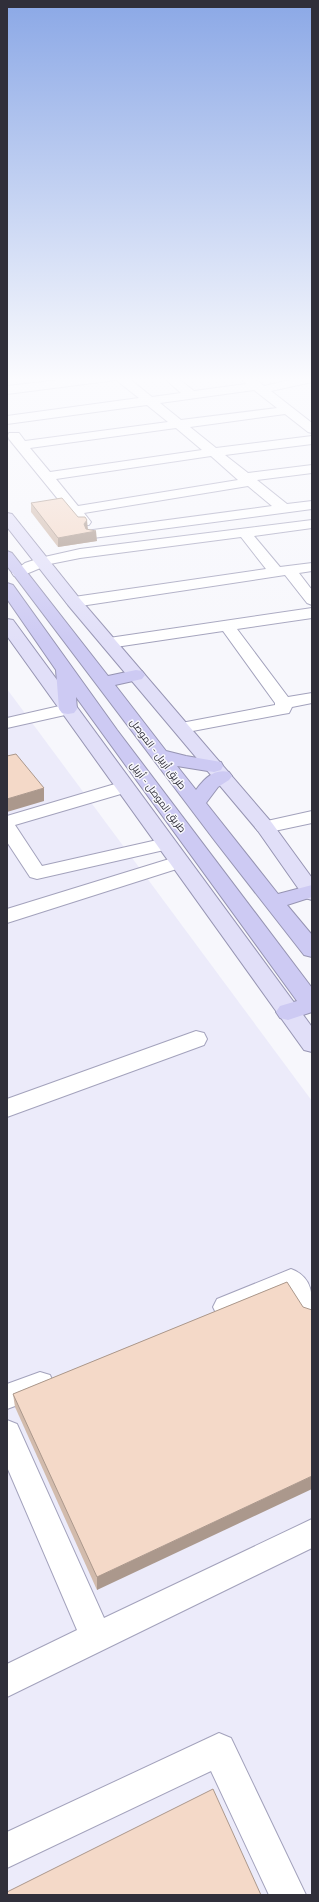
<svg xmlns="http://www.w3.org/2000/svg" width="319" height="1902" font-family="Montserrat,Cairo,sans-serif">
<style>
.built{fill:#ecebfa}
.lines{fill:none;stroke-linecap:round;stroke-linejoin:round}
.minor-casing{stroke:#a3a2bc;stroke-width:2}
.major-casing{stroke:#9694b2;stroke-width:2}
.highway-casing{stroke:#9694b2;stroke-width:2}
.minor{fill:#fff;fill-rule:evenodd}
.major{fill:#e1dff8;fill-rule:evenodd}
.highway{fill:#cdcaf3;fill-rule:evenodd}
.wall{fill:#d2bbac}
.shaded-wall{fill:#ab988c}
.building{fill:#f4d9c8;stroke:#ab988c}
.labels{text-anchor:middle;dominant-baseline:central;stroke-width:3;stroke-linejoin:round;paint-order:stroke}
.street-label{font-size:10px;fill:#302f3a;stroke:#f7f7fc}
</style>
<rect width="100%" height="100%" fill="#f7f7fc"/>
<path class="built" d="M7,689L312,1101V1895H7Z"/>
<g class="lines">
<g class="minor-casing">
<g id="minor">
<path d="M87,377H127L152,397L181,393L163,377H176L194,391L246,384L240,378L241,377H252L264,386L303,377H312V382L271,391L312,423V433L308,432L285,414L190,427L216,448L312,436V444L225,455L248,473L312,465V473L257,480L287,504L312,501V509L93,538L88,537L86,534L88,531L93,530L272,506L248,486L84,513L91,522L89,525H79L9,439L8,436L9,433H19L25,441L168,422L147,405L7,424V416L139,398L116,380L7,394V386ZM254,390L277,408L181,420L160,403ZM176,428L202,450L50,472L30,448ZM211,456L238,480L78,506L56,479Z"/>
<path d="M312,520V528L254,536L280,567L312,563V571L299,573L312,590V605L307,603L285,575L74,607L69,605L66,602L69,599L74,597L266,569L241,537L80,558L50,564L19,577L14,576L12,573L25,563L40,558L80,549Z"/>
<path d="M312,608V618L237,629L288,697L312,693V703L292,707L289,713L283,714L182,733L176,732L173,728L176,724L275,705V703L223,631L109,648L103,646L101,643L103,640L109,638Z"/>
<path d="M68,704L74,705L77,709L74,713L7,728V718Z"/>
<path d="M125,781L131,783L134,787L131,791L15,825L42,866L166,838L173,840L176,844L173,848L37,879L30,877L7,842V816Z"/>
<path d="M312,811V823L265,833L258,831L255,827L258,823Z"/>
<path d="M179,856L186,858L189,862L186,866L7,923V909Z"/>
<path d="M196,1031L204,1033L207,1039L204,1045L7,1117V1099Z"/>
<path d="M291,1269C316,1278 312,1301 312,1323L303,1320L286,1294L226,1318L217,1315L213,1307L217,1299Z"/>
<path d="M40,1372L50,1375L54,1384L50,1393L7,1409V1384Z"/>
<path d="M7,1420L17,1424L104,1618L312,1519V1548L7,1697V1664L77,1630L7,1467Z"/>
<path d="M219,1733L231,1738L306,1895H269L211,1771L7,1868V1832Z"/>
</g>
</g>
<g class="major-casing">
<g id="major">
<path d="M7,513L12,514L80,599L272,823L312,878V900L305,898L258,831L68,605L7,527Z"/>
<path d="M7,619L13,620L312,1027V1052L304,1050L7,636Z"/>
</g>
</g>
<g class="highway-casing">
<g id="highway">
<path d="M7,551L12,553L108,676L136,670L142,671L145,675L142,679L115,685L166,751L186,756L221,762L223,766L221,770L214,772L177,766L196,790C204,779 214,768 229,772L232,776L229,780L218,787L206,803L278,894L312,885V897L287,905L312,935V957L304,955L215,841L7,566Z"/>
<path d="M7,583L13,585L117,730L312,988V1012L288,1020L280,1018L276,1012L280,1006L297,1001L76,697L77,709L74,713L68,714L62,713L59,709L56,670L7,599Z"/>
</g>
</g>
<use href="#minor" class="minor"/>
<use href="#major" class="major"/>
<use href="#highway" class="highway"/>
</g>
<g class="wall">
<path d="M31,503L88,529L97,541L58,547L31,512Z"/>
<path d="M287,1282L97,1590L15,1407L13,1394Z"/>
</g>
<g class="shaded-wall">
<path d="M87,520L88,530L85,533L84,524Z"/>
<path d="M96,531L97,541L58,547V538Z"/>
<path d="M44,788V801L7,812V799Z"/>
<path d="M312,1476V1489L97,1590V1577Z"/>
</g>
<g class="building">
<path d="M62,498L78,517H85L87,520L84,524L86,529L96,531L58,538L31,503Z"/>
<path d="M16,754L44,788L7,799V756Z"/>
<path d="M287,1282L303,1307L312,1310V1476L97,1577L13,1394Z"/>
<path d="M213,1789L261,1895H7V1892Z"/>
</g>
<linearGradient id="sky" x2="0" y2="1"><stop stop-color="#8ba8e6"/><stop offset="0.59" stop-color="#fbfbfe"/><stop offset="1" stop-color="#fbfbfe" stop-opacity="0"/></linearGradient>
<rect width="319" height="643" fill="url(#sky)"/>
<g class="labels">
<g class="street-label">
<text transform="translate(158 754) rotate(53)">طريق أربيل - الموصل</text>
<text transform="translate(158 797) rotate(53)">طريق الموصل - أربيل</text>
</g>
</g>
<rect width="319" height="1902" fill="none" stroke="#302f3a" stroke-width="16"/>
</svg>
